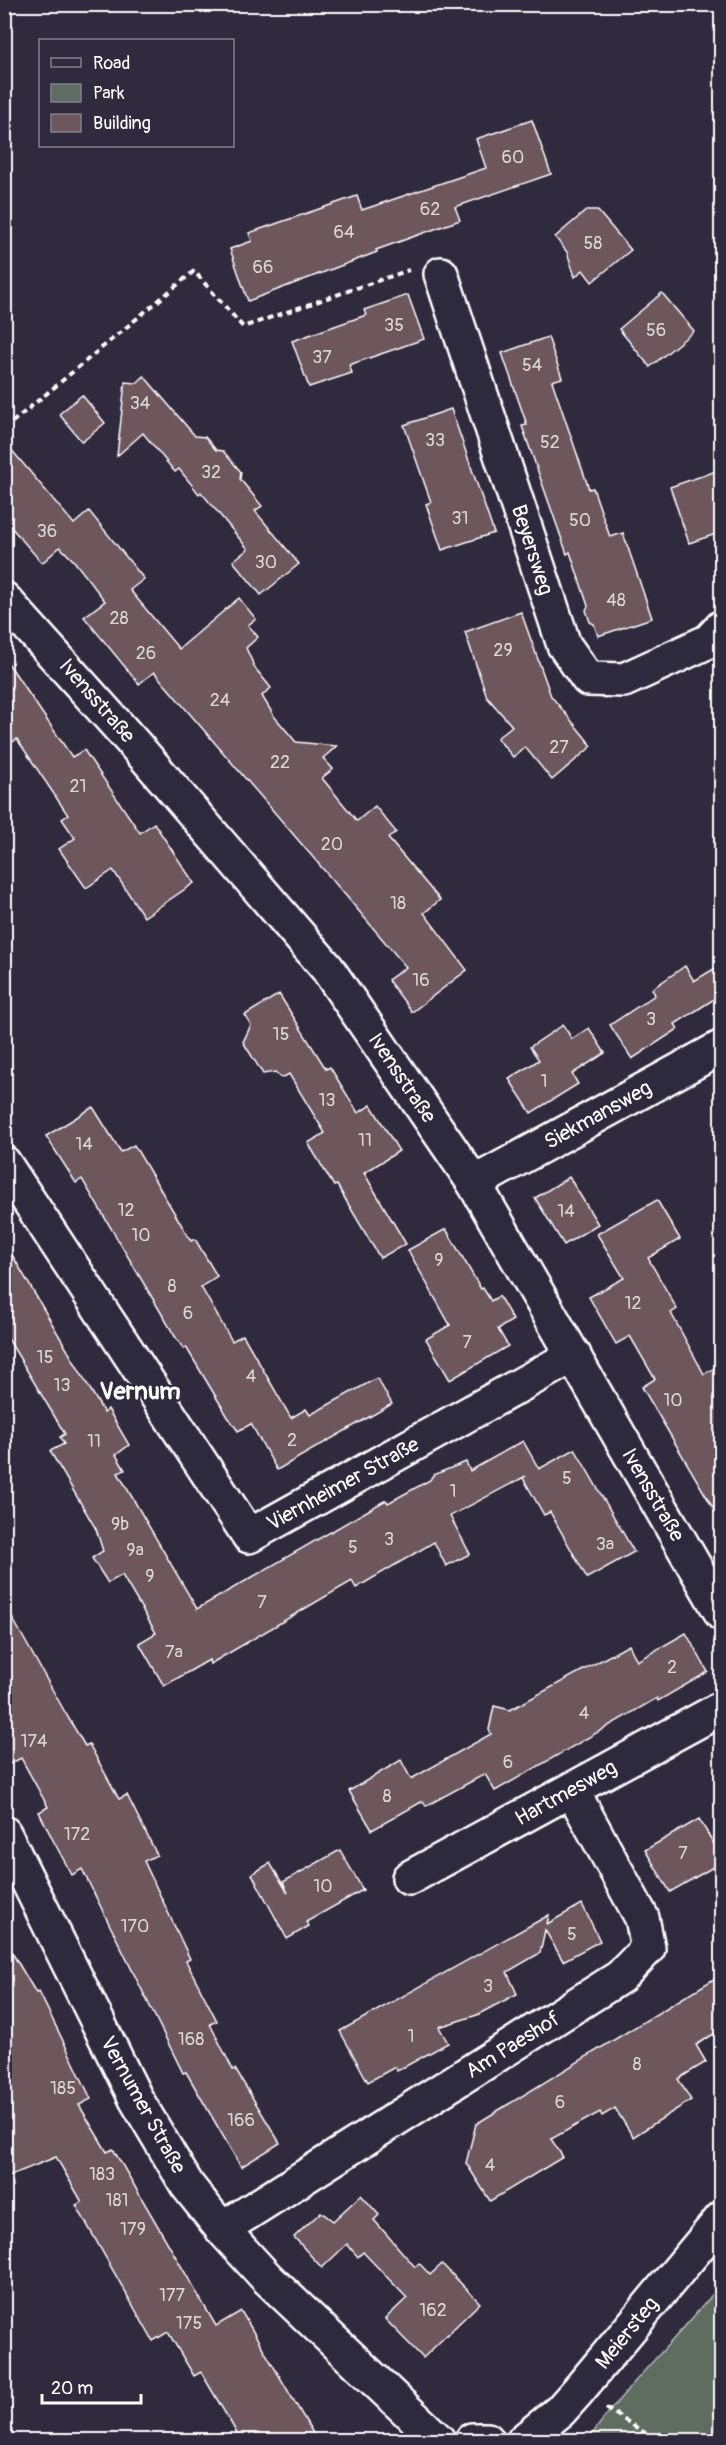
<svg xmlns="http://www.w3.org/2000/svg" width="726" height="2445" font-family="Pangolin,sans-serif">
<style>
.green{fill:#5f6c61;stroke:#afb6b0;stroke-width:1.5}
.building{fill:#6d565c;stroke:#fff;stroke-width:1.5}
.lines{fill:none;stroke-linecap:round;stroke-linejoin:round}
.minor-casing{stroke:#fff;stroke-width:38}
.path{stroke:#fff;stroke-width:4;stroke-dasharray:6 4.5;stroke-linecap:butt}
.minor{stroke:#2f2a3d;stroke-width:33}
.labels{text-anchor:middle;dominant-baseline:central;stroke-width:4.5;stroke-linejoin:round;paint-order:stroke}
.number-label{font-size:18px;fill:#dad5d6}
.street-label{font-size:21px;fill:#fff;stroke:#2f2a3d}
.quarter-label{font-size:24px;font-weight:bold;fill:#fff;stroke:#2f2a3d}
</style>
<rect width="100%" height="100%" fill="#2f2a3d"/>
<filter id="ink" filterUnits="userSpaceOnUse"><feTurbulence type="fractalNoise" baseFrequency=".0167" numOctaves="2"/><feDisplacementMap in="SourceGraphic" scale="12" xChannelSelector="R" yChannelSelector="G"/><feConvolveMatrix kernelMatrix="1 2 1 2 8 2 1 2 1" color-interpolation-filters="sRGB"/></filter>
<g filter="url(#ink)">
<path class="green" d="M721,2284V2440H588C627,2384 679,2337 721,2284Z"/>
<g class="building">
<path d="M532,120L551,174L455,207L460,220L376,250L377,252L248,301L230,249L252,241L249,233L357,196L362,210L486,168L476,139Z"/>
<path d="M587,210H597L631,250L592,282L583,270L575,277L567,252L555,237Z"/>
<path d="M662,293L694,331L650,367L619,329Z"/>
<path d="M408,295L424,339L349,365L352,373L309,387L292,341L366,315L364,310Z"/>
<path d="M548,337L562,378L552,381L589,489L593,488L610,537L623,533L652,618L598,636L594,624L590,622L586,610L588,606L570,552L567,554L522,426L527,425L502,353Z"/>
<path d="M144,376L195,436L205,437L216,450L223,451L241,472L240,479L262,506L255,511L299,564L261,595L233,561L248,549L201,492L199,494L179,469L175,472L143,433L117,456L125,382L137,383Z"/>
<path d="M82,395L105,423L82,442L59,414Z"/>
<path d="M451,409L494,533L442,550L426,504L431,502L404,425Z"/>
<path d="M4,441L74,524L89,511L144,579L130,590L179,649L239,598L256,619L248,625L258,637L246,648L255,668L271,688L262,696L274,716L296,742L337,746L323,758L333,769L322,778L357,821L375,806L396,832L388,838L440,900L424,913L467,970L412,1012L388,980L406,967L347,897L154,672L139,684L84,617L105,601L74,561L60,547L42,563L4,519Z"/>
<path d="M722,469V532L689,543L670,487Z"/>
<path d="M521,612L551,696L592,746L552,780L525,747L513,757L497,738L512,726L487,697L465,632Z"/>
<path d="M4,657L72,757L84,750L140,833L154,823L194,883L144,917L113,870L86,888L59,849L75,838L62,819L68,815L17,739L4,748Z"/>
<path d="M722,964V994L675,1024L678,1029L632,1059L610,1025L655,995L652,989L685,966L694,981Z"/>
<path d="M279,994L326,1069L330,1067L358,1113L371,1105L399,1151L364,1173L406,1244L380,1258L337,1185L334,1186L308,1143L325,1133L289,1074L282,1078L275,1072L263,1074L243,1042L251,1025L245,1015Z"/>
<path d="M563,1025L572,1039L589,1028L605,1053L572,1074L578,1084L531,1113L509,1079L539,1060L530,1047Z"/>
<path d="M93,1107L121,1152L134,1145L191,1241L195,1239L217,1276L201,1287L232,1341L243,1335L291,1418L306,1409L310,1415L377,1378L392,1404L277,1470L251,1424L238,1431L228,1417L186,1347L184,1349L176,1338L82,1179L76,1183L46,1136Z"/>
<path d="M569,1177L598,1224L564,1245L535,1198Z"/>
<path d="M657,1200L680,1239L648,1258L677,1309L671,1313L704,1374L722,1364V1523L642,1387L655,1379L630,1336L616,1344L589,1297L624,1278L597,1234Z"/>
<path d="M446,1229L481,1289L483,1288L491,1301L499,1296L513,1320L498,1329L508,1346L450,1380L426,1339L450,1325L408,1250Z"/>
<path d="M4,1241L104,1413L108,1409L129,1445L116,1455L125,1470L118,1473L197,1609L386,1500L388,1503L430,1480L433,1475L466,1462L470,1471L523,1441L539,1469L575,1449L634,1552L587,1578L550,1512L544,1515L523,1478L526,1476L450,1516L470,1554L446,1566L434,1542L356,1588L352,1581L210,1664L209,1660L164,1686L139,1643L156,1633L122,1575L108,1583L92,1558L103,1551L96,1529L50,1451L64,1444L60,1437L65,1434L4,1332Z"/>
<path d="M4,1603L66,1714L85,1746L89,1744L119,1799L127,1795L157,1855L144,1861L190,1959L186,1961L217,2021L210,2024L233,2070L235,2069L280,2143L241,2167L186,2072L183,2073L82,1869L72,1875L54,1842L39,1812L48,1807L21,1758L4,1767Z"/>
<path d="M686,1633L708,1672L658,1701L657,1698L495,1791L485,1774L426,1806L423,1801L372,1830L349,1791L401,1760L411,1779L491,1734L489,1730L494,1706L510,1710L629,1645L637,1661Z"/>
<path d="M699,1819L722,1857V1862L670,1892L645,1850Z"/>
<path d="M340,1850L363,1890L306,1922L309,1926L287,1939L252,1874L270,1863L288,1893L283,1882Z"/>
<path d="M582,1904L600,1941L563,1961L545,1930L540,1953L507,1972L517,1994L477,2015L439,2027L448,2043L397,2071L395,2067L368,2082L340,2031L549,1915L547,1924Z"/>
<path d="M4,1939L36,1993L39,1992L72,2059L91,2099L79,2105L107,2152L113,2149L216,2326L241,2311L317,2440H241L201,2372L194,2376L168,2332L153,2341L76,2205L82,2202L56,2157L4,2178Z"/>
<path d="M722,1974V2029L696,2045L706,2062L678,2079L691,2100L633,2137L615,2108L602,2116L600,2112L551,2139L563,2157L490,2201L466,2163L476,2124Z"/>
<path d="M361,2195L379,2215L374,2220L415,2267L419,2263L430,2275L442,2264L480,2303L423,2358L385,2319L407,2298L363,2252L358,2257L347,2244L322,2268L294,2237L321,2212L333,2221Z"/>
</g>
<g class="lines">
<g class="minor-casing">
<g id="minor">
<path d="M441,274L564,645L588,679L624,680L709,641L722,627"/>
<path d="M4,599L136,746L327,968L474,1183L722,1614"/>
<path d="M4,1163L249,1536L574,1355"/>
<path d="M474,1183L722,1047"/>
<path d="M4,1833L136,2099L187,2185L222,2229L267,2278L438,2440"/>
<path d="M409,1878L722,1708"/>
<path d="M222,2229L620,1977L648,1948L642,1918L572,1790"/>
<path d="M472,2440H487"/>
<path d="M524,2440L560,2411L577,2392L722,2218"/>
</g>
</g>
<g class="path">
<path d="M4,429L194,271L243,327L409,270"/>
<path d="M606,2408L656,2440"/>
</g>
<use href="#minor" class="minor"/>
</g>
</g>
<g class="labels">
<g class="number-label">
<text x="513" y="157">60</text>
<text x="430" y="209">62</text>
<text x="344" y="232">64</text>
<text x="593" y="243">58</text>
<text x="263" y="267">66</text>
<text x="394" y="325">35</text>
<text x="656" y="330">56</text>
<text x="322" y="357">37</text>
<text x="532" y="365">54</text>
<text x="140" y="403">34</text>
<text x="435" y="440">33</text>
<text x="550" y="442">52</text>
<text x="211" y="472">32</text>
<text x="460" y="518">31</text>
<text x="580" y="520">50</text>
<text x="47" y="531">36</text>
<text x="266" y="562">30</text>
<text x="616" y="600">48</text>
<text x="119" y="618">28</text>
<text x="503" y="650">29</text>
<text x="146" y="653">26</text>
<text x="220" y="700">24</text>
<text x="559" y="747">27</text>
<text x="280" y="762">22</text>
<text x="78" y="786">21</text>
<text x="332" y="844">20</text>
<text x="398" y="903">18</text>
<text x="421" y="980">16</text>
<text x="651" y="1019">3</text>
<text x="281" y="1034">15</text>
<text x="544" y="1081">1</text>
<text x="327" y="1100">13</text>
<text x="365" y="1140">11</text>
<text x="84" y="1144">14</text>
<text x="126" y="1210">12</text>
<text x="566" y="1211">14</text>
<text x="141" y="1235">10</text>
<text x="439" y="1260">9</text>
<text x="172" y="1286">8</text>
<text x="633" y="1303">12</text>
<text x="188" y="1313">6</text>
<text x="467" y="1342">7</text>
<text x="45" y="1357">15</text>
<text x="251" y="1376">4</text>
<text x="62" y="1385">13</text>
<text x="673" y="1400">10</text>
<text x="292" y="1440">2</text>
<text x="94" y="1441">11</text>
<text x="567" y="1478">5</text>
<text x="453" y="1491">1</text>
<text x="120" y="1524">9b</text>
<text x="389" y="1539">3</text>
<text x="605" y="1544">3a</text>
<text x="353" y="1547">5</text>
<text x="135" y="1550">9a</text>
<text x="150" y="1576">9</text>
<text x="262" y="1602">7</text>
<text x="174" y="1652">7a</text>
<text x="672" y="1667">2</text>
<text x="584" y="1713">4</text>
<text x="34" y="1741">174</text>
<text x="508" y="1762">6</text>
<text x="387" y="1796">8</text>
<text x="77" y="1834">172</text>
<text x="683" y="1853">7</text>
<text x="323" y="1886">10</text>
<text x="135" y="1926">170</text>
<text x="572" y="1934">5</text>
<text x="488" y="1986">3</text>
<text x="411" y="2036">1</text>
<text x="191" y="2039">168</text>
<text x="637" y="2064">8</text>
<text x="63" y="2088">185</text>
<text x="560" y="2102">6</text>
<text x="241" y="2120">166</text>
<text x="490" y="2165">4</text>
<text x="102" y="2174">183</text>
<text x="117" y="2200">181</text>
<text x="133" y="2229">179</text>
<text x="172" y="2295">177</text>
<text x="433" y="2310">162</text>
<text x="189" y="2323">175</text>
</g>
<g class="street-label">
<text transform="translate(532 550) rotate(72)">Beyersweg</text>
<text transform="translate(97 701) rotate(49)">Ivensstraße</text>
<text transform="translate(402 1078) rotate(56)">Ivensstraße</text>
<text transform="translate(598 1115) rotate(-29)">Siekmansweg</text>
<text transform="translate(343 1484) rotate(-29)">Viernheimer Straße</text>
<text transform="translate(653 1495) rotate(60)">Ivensstraße</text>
<text transform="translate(566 1793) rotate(-29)">Hartmesweg</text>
<text transform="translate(513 2045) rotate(-32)">Am Paeshof</text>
<text transform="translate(143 2105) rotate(61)">Vernumer Straße</text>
<text transform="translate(627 2333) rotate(-51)">Meiersteg</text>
</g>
<g class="quarter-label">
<text x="140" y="1391">Vernum</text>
</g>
</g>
<rect width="726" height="2445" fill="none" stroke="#2f2a3d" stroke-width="24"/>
<rect x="12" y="12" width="702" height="2421" fill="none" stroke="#fff" stroke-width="2" filter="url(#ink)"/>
<rect x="39" y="39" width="195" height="108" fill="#2f2a3d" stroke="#827f8b" stroke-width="1.5"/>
<rect x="51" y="58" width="30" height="9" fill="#2f2a3d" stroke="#827f8b" stroke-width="1.5"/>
<text x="93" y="69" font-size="18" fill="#ffffff">Road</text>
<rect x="51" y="84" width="30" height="18" fill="#5f6c61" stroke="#827f8b" stroke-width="1.5"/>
<text x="93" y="99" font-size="18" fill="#ffffff">Park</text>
<rect x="51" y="114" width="30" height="18" fill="#6d565c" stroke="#827f8b" stroke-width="1.5"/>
<text x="93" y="129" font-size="18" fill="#ffffff">Building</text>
<path d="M42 2394v9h99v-9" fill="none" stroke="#ffffff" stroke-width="3"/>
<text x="51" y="2394" font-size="18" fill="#ffffff" stroke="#2f2a3d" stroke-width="4.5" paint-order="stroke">20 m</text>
</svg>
